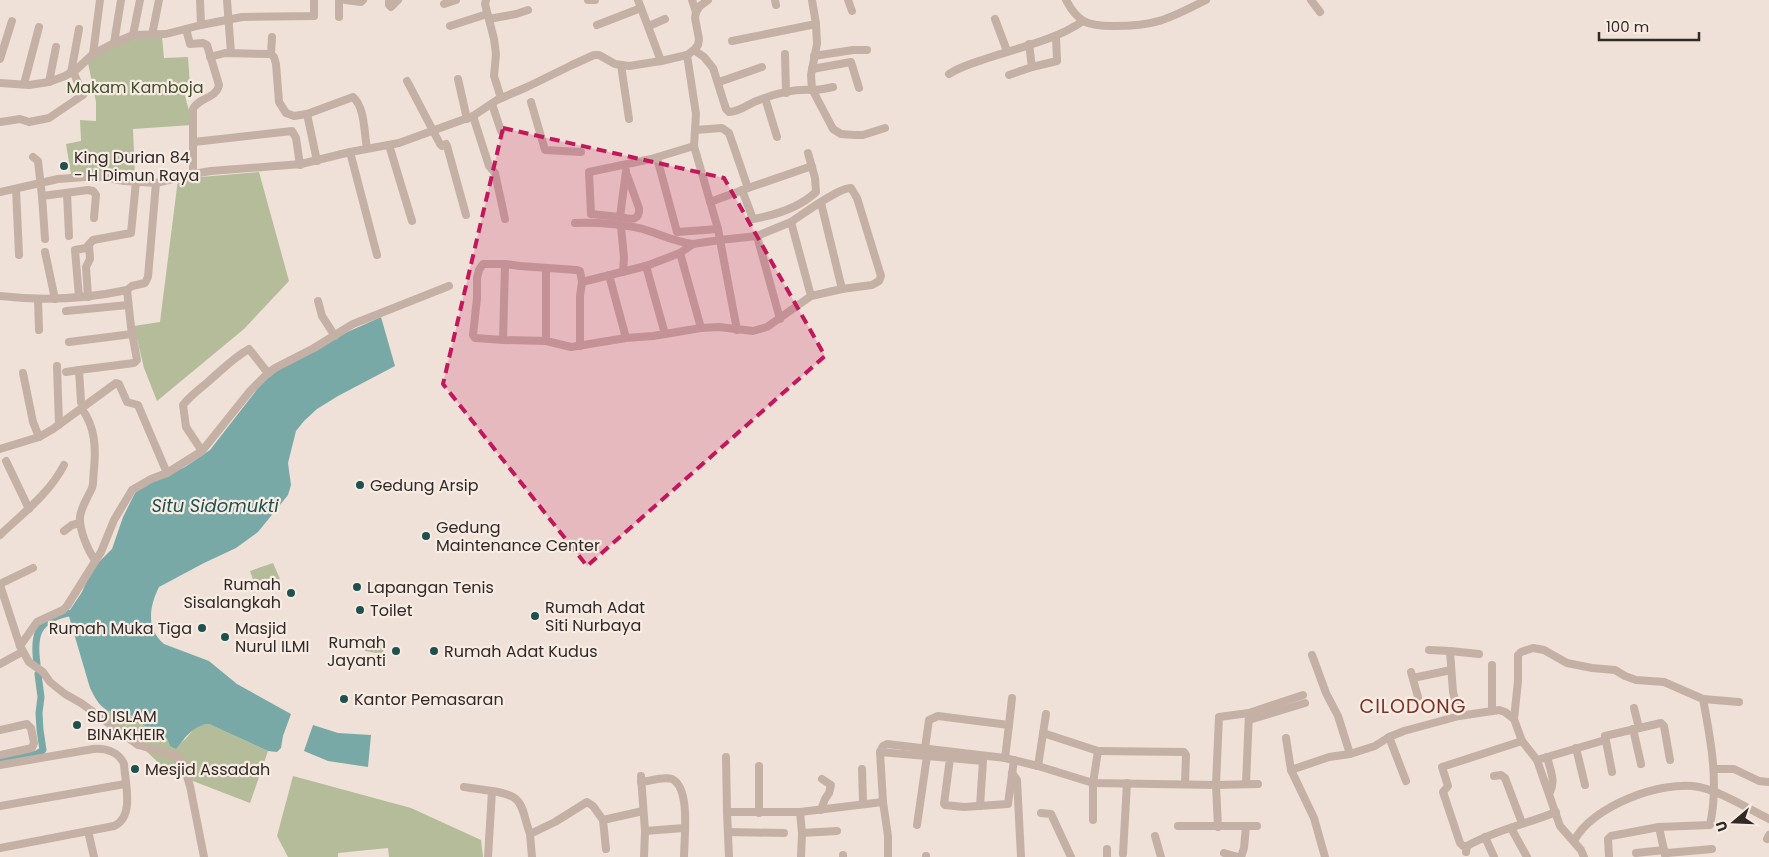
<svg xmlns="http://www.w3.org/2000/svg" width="1769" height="857" font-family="Poppins,sans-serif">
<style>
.green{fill:#b4bc99}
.water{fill:#79a9a7}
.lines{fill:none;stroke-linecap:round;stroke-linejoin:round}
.canal{stroke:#79a9a7;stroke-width:7}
.minor{stroke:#c5b0a5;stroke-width:8}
.marked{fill:#c2185b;fill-opacity:0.2;stroke:#c2185b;stroke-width:4;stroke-dasharray:10 6;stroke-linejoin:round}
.poi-dot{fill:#1e504e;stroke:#f7ece3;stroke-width:2}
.labels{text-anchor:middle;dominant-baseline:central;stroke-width:4.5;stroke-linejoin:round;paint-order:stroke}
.park-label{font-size:16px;fill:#444e2b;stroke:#f7ece3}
.poi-label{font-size:16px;fill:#322825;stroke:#f7ece3;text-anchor:start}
.water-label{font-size:18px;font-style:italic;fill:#1e504e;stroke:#f7ece3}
.quarter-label{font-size:19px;letter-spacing:1px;fill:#7b3124;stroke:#f7ece3}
</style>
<rect width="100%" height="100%" fill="#efe1d7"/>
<g class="green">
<path d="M135,37H162L164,58L188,57L190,86H184C184,99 191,112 192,125L133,129L135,176L99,173L71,174L66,144L81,141L80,120L96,121V102L88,63L96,55Z"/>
<path d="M259,172L289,281L244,329L157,401L144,368L134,326L160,322L178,179Z"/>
<path d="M273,563L280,579L256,588L250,571Z"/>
<path d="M367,638L385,641L383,654L365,651Z"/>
<path d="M106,709L114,712H125L147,728L159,731L167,738L170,746C174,745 179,744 182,742C194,733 190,725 209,724L268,751L250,803L167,771L144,749L111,734Z"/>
<path d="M293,776L411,808L481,840L483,857H389L388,848L338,853V857H288L277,836Z"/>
</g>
<g class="water">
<path d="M381,317L395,366L338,396L317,409L304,421L296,431L288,463L291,485L288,495L258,532L236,548L204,563L159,587C149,607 146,629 164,644L209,661L237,684L291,714L283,736L281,748L277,752L268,751L209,724C193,725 186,737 176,749L170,746C165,730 158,734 146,727C140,723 134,717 127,713C121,711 114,713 107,710C99,706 94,696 90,688L68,613L82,592L92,569L112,549L123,517L135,493L141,487L185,467L210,450L262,383L273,373L343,334Z"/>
<path d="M313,725L338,733L371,735L368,767L328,761L304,751Z"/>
</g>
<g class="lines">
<g class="canal">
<path d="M37,664C33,635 37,620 68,613"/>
<path d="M0,760L37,754L43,750L40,730L39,713L41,697L38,674"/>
</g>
<g class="minor">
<path d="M200,0L201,25"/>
<path d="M227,0L231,53"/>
<path d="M345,0L361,2L363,0"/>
<path d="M389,0V5L391,7L398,0"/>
<path d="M486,0L485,4L494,39L496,54L494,76L501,98"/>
<path d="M588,0H595"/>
<path d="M638,0L661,61"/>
<path d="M692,0L696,12"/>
<path d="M775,0L776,5"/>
<path d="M848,0L852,11"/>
<path d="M1066,0C1078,23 1088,26 1113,26C1156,26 1169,19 1206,0"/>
<path d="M1311,0L1320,12"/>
<path d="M444,4L456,0"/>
<path d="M339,17V0"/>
<path d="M489,19L516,14L528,10"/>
<path d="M995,19L1007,51"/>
<path d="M816,24L817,44L811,75L812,89L833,129L841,134L855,135H863L885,128"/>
<path d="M597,25L641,8"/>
<path d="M450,26L487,14"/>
<path d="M649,26L665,19"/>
<path d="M186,29L190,44L203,43L207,45L219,85C216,99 199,97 193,109V174"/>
<path d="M133,35L140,0"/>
<path d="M152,35L159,0"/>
<path d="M272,37L271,54L274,57L276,64L279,102L286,113L294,116L307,114L353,97C365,107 364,133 367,148"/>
<path d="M732,41L816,24L812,0"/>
<path d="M114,43L121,0"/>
<path d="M694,50L704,57L713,68L726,109L729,112C738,112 746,106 754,102C771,95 793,89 811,90C819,90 825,89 833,87"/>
<path d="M93,54L100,0"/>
<path d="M785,54L786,93"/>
<path d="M687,55L696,114L695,130"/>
<path d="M814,56L853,50H867"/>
<path d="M210,57L225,53L271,54"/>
<path d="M0,59L12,21"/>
<path d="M621,65L629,119"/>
<path d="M1032,67L1057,61L1056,37"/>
<path d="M812,69L851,62L859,88"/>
<path d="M71,73L79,29"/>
<path d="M949,74C959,67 973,63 985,59C1017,48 1056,40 1083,21"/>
<path d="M1009,75L1032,67L1029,44"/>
<path d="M458,79L467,119"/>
<path d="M407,81L440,144L442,146L446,144L447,146L466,215"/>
<path d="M49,82L56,47"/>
<path d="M719,82L762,67"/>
<path d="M0,83L29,85L49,82L65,76L77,69L93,54L114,43L133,35L166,34L201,25L242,17L314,16V0"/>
<path d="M24,84L39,27"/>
<path d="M765,98L777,137"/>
<path d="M531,102L545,150L581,152"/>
<path d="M492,104L501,131"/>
<path d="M307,114L317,161"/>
<path d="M473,116L489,166L495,173L505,219"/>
<path d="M0,122L20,119L29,122L49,118L83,95L73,71"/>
<path d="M194,142L292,131L296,138L300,165"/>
<path d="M389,145L412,221"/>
<path d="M350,152L377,255"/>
<path d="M33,157L38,161L42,196"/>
<path d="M657,158L677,232L718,229"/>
<path d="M626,171L620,217L591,214L589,172L651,159L694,146"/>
<path d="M748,188L812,166"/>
<path d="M16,189L19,255"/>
<path d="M742,190L753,219C776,215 799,208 816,192L815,178L808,153"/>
<path d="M0,192L58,179L86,177H103L124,181L156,183L193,174L211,171L301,164L350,152L399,143L473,116L497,100L527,87L572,65L594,55H599L615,64L629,66L661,61L687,55L694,50L698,45L699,39L695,18L696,12L700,6L708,0"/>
<path d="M67,193L69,236"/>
<path d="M821,203L842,289"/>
<path d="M620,217C630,219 640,222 639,208L627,175"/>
<path d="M575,223C596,222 629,224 649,231C664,236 677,242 693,244"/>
<path d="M621,226L624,258L623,272"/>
<path d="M757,236L780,319"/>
<path d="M45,239L42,196L88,190L93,191L96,195L94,218"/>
<path d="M45,252L55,299"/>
<path d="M680,253L701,328"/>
<path d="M505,264L503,340L546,341L571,347L626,338L653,336L701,328L719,327L753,331L767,327L811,296L842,289L872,285L879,281L881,276L857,198L851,188C840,187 803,214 791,222L811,296"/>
<path d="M646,266L665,334"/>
<path d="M609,275L626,338"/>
<path d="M0,296C43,301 85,299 127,290L132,286L145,283L148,277L156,183"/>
<path d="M79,297L75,250L86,248L93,240L131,233L136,182"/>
<path d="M88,297L86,267L90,259L89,245"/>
<path d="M38,299L39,330"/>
<path d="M318,301L322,316L335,336"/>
<path d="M66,311L128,305"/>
<path d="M737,330L720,240L757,236L791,222"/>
<path d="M503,340L475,338L473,335L477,298V278L479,270L483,264H505L520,266L577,270L580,271L582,282"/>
<path d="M546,341V268"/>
<path d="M69,342L132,334"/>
<path d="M580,346V296L582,282L646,266L680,253L693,244L720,240L718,229L694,146L695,130L722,128L729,133L748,188L710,202"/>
<path d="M57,366L59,425"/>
<path d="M66,372L79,370"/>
<path d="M23,373L33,422L39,437"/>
<path d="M81,402L79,370L134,363L137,360L131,327L127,290"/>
<path d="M82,409C95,427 96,447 94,469C93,475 94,482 92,488C88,497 81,507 80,517C79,529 88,551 95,560"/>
<path d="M0,449L39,437L53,429L116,383L119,384L127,402L138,405L167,473L202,451L250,391L266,375L275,368L314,348L353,324L449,286"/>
<path d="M202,451L186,427L183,405C191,395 200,389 209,381C223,369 233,358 249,349L268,373"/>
<path d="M6,461L29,509"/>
<path d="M64,531L72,525L80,523"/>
<path d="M0,535C23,513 49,494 64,465"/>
<path d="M0,584L33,568"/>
<path d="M0,585L20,646L29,662L43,672L50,682L65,694L81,703L138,745L171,754L182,760L190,786L204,857"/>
<path d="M20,646L37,622L63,610L67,606L101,552L114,520L132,490L151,479L167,473"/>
<path d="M1429,650L1450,651"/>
<path d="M1312,655L1326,693L1338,716L1350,754"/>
<path d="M0,664L22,652"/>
<path d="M1411,672L1418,697"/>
<path d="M1413,678L1451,670"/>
<path d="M1703,699L1739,702"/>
<path d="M1634,708L1639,728"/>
<path d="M1492,711V665"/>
<path d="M1249,713L1303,695"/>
<path d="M1459,716L1453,692L1450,651L1479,654"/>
<path d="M1514,719L1518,681V655L1521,652L1533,648L1544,650L1567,663L1592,668L1615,670L1625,676L1636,680L1664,682L1703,699C1711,741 1719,783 1710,825L1659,827L1611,836L1608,839L1609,857"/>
<path d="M1249,720L1305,703"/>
<path d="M1009,725L1012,698"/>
<path d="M1633,729L1641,764"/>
<path d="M0,730L27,724L31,728L34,743L32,748L0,755"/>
<path d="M1043,733L1098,751L1093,783V820"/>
<path d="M1389,737L1406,781"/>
<path d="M1286,738L1291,770L1314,818L1325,857"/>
<path d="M925,748L929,720L938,716L1009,725L1005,758"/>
<path d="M1576,748L1585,785"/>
<path d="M1098,751L1184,752L1186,755L1185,784"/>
<path d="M880,752L950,758L944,804L945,805L964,807L1008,804L1014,760"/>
<path d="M726,757L727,812"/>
<path d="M1547,757C1550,769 1556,781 1550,792"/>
<path d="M950,758L983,761L980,806"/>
<path d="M1537,760L1605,740"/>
<path d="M0,765L93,749C106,748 119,752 124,764C125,783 135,817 114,826L0,848"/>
<path d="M1038,766L1046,714"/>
<path d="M862,769L863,804"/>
<path d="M1714,769H1734L1759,781L1769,782"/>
<path d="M1291,770L1329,757L1350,754L1375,746L1389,737L1404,731L1459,716L1499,710L1505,712L1514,719L1522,741L1537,760L1560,826L1581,850L1584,857"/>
<path d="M1612,772L1605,736L1661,723L1664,726L1670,760"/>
<path d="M1012,773L1017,780L1021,857"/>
<path d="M641,776L645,831L644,857"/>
<path d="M1494,776L1501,775L1505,778L1522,823"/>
<path d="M641,782C650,781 664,776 672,779C691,788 684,839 684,857"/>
<path d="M464,787L492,791L488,857"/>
<path d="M492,791C526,796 520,806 530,834"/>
<path d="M883,802L888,836V857"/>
<path d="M0,806L125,784"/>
<path d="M821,810L825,799L829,793L831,785L822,779"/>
<path d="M800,812L802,833L801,857"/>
<path d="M759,813V766"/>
<path d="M1041,813L1051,814L1071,857"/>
<path d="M917,825L927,756"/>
<path d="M1178,826H1257"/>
<path d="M1218,827L1216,785L1219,717L1249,713L1246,784"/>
<path d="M1659,827L1665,855"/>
<path d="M1511,828L1527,857"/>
<path d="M88,831L94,857"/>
<path d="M645,831L684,828"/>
<path d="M728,832L784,833"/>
<path d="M802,833L837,831"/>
<path d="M1155,836L1161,857"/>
<path d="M1485,837L1494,857"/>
<path d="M1767,839L1769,835"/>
<path d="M1574,841C1592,806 1661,780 1699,787C1720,791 1749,809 1769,819"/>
<path d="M1467,846H1463L1460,843L1443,792L1448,786L1442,767L1522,741"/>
<path d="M606,849L603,820L643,811"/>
<path d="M1107,849V857"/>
<path d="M1466,852L1467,846C1495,830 1527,824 1556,812"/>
<path d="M1224,853L1238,857"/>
<path d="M1636,853L1664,850L1667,853L1712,849"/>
<path d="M1123,854L1127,783"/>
<path d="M843,855V857"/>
<path d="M926,856V857"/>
<path d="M532,857L530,834L555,822L587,802L593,806L603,820"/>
<path d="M729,857L727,812H800L883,802L880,752L883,746L887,744L1005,758L1038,766L1093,783L1216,785L1258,784"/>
<path d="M1241,857L1244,848L1246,826"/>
</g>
</g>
<path class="marked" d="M503,128L724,178L825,356L587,566L443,384Z"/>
<g class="poi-dot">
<circle cx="64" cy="166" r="5"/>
<circle cx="360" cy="485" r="5"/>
<circle cx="426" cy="536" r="5"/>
<circle cx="357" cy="587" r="5"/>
<circle cx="291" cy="593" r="5"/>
<circle cx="360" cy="610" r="5"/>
<circle cx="535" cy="616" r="5"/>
<circle cx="202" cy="628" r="5"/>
<circle cx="225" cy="637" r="5"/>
<circle cx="396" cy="651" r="5"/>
<circle cx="434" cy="651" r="5"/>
<circle cx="344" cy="699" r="5"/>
<circle cx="77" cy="725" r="5"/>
<circle cx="135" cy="769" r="5"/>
</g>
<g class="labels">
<g class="park-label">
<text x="135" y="87">Makam Kamboja</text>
</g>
<g class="poi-label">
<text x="74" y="157">King Durian 84<tspan x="74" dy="18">- H Dimun Raya</tspan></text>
<text x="370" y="485">Gedung Arsip</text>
<text x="436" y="527">Gedung<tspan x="436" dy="18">Maintenance Center</tspan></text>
<text x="281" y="584" text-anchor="end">Rumah<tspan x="281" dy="18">Sisalangkah</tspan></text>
<text x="367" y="587">Lapangan Tenis</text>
<text x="545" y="607">Rumah Adat<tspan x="545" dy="18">Siti Nurbaya</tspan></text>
<text x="370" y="610">Toilet</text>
<text x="192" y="628" text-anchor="end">Rumah Muka Tiga</text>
<text x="235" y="628">Masjid<tspan x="235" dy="18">Nurul ILMI</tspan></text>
<text x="386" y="642" text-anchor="end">Rumah<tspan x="386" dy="18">Jayanti</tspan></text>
<text x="444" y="651">Rumah Adat Kudus</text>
<text x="354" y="699">Kantor Pemasaran</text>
<text x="87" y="716">SD ISLAM<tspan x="87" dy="18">BINAKHEIR</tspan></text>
<text x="145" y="769">Mesjid Assadah</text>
</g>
<g class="water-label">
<text x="215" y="505">Situ Sidomukti</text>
</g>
<g class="quarter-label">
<text x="1413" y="706">CILODONG</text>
</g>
</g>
<g transform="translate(1734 822) rotate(251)" stroke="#f7ece3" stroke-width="4" paint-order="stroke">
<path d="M0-4L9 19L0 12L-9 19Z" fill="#322825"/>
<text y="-8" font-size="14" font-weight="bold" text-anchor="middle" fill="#322825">U</text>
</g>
<path d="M1599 32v8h100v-8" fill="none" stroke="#322825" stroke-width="2.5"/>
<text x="1606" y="32" font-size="15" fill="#322825" stroke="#f7ece3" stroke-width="4" paint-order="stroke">100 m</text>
</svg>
